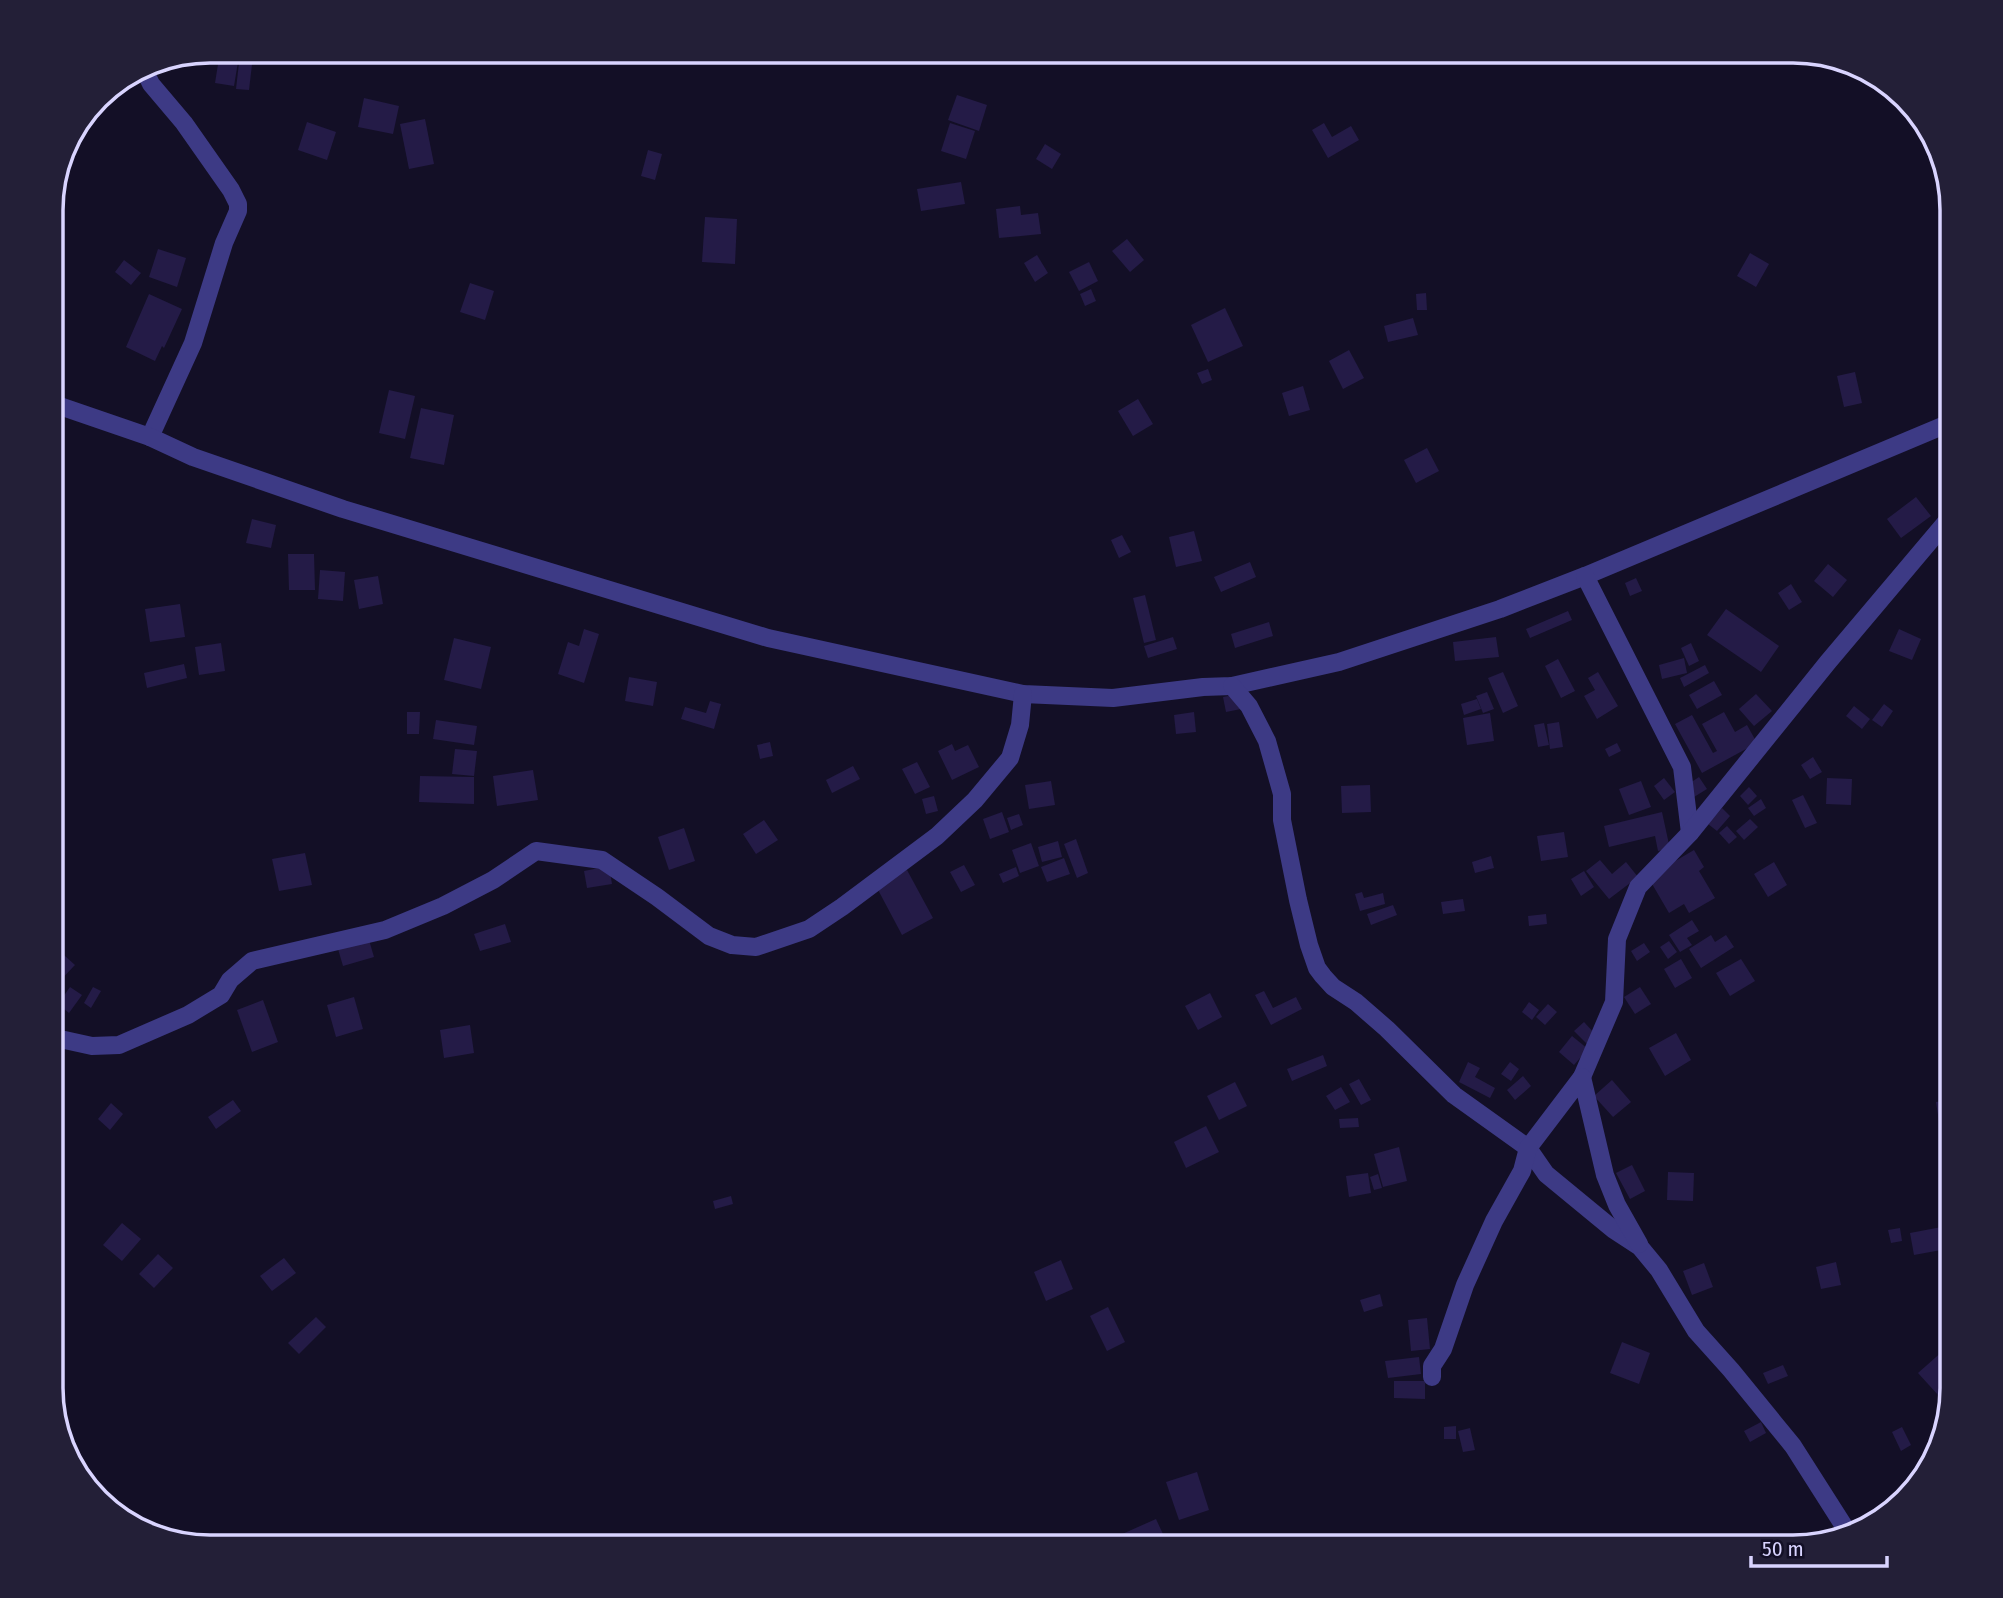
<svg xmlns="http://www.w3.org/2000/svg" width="2003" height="1598" font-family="'Fira Sans Condensed',sans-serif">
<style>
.building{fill:#241b47}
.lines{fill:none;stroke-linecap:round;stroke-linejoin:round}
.minor{stroke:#3d3a85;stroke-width:18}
.rim{fill:none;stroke:#d9d4ff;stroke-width:3.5}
</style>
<rect width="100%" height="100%" fill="#130f26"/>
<g class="building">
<path d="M240,54L253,56L249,90L236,89Z"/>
<path d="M219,58L238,62L234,86L215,83Z"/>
<path d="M957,95L987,105L979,131L948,120Z"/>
<path d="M364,98L399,106L393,134L358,127Z"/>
<path d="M425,119L434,164L409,169L400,124Z"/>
<path d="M307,122L336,132L327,160L298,150Z"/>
<path d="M950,123L975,131L966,159L941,151Z"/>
<path d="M1324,123L1332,137L1351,126L1359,140L1328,158L1312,130Z"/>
<path d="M1045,144L1061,154L1052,169L1036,159Z"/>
<path d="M648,150L662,154L655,180L641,176Z"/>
<path d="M961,182L965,204L921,211L917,189Z"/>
<path d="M1020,206L1021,215L1038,213L1041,234L999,238L996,209Z"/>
<path d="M705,217L737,219L735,264L702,262Z"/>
<path d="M1127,239L1144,260L1130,272L1112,251Z"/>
<path d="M158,249L186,258L177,287L149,277Z"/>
<path d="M1750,253L1769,264L1756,287L1737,276Z"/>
<path d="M1037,255L1048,273L1035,282L1024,263Z"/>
<path d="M124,260L141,273L131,285L115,272Z"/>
<path d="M1089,262L1098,281L1079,291L1069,272Z"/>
<path d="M470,283L494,291L485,320L460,312Z"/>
<path d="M1091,289L1096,301L1085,306L1080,294Z"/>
<path d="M1426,293L1427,310H1417L1416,294Z"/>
<path d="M149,294L182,309L164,348L162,346L155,361L126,347Z"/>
<path d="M1225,308L1243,346L1208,362L1191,325Z"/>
<path d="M1413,318L1418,335L1388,342L1384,326Z"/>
<path d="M1349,350L1364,378L1343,389L1329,361Z"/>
<path d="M1208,369L1212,380L1202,384L1197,373Z"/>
<path d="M1855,372L1862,403L1844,407L1837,376Z"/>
<path d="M1303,386L1310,410L1289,416L1282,393Z"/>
<path d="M389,390L415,396L405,439L379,433Z"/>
<path d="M1138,399L1153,424L1133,436L1118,411Z"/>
<path d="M421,408L454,415L444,465L410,458Z"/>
<path d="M1427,448L1439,471L1416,483L1404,460Z"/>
<path d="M1916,497L1931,516L1901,538L1887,519Z"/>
<path d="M252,519L276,525L271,548L246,543Z"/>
<path d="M51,520L62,537L51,543Z"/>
<path d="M1194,531L1202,561L1176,567L1169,537Z"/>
<path d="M1122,535L1131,552L1119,558L1111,540Z"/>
<path d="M288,554H314L315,590H289Z"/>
<path d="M1250,562L1256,577L1221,592L1214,577Z"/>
<path d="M1828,564L1847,580L1833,597L1814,581Z"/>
<path d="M320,570L345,572L343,601L318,599Z"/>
<path d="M378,576L383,604L359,609L354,580Z"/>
<path d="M1636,578L1642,591L1630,596L1625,583Z"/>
<path d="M1791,584L1802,602L1789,610L1778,593Z"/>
<path d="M1145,595L1156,640L1144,643L1133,598Z"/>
<path d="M1952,598V616L1943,608Z"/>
<path d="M180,604L185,637L150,642L145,609Z"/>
<path d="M1726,609L1779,646L1761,672L1707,635Z"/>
<path d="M1568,611L1572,620L1530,638L1526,629Z"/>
<path d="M1269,622L1273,636L1235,648L1231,634Z"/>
<path d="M584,629L599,634L584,683L558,674L568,642L579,646Z"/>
<path d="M1899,629L1921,639L1912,660L1889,651Z"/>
<path d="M1173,637L1177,649L1148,658L1144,646Z"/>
<path d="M1496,637L1499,657L1455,661L1453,642Z"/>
<path d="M454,638L491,647L481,689L444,680Z"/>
<path d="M221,643L225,671L199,675L195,647Z"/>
<path d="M1691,643L1699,661L1689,666L1681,648Z"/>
<path d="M1684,658L1687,673L1662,679L1659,665Z"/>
<path d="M1558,659L1575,691L1561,698L1545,666Z"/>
<path d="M184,664L187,678L147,688L144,673Z"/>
<path d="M1705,665L1709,673L1684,687L1680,678Z"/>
<path d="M1503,672L1518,706L1503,713L1488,678Z"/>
<path d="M1598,672L1618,706L1597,719L1584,696L1595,690L1588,678Z"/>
<path d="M629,677L657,682L653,706L625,701Z"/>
<path d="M1714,681L1722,695L1697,709L1689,695Z"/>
<path d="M1487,692L1494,709L1483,713L1476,696Z"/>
<path d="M1238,694L1241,709L1226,712L1223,697Z"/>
<path d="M1756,694L1772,711L1754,726L1739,709Z"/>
<path d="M1477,699L1481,709L1464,715L1461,704Z"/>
<path d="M710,701L721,704L714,729L681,719L685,707L706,713Z"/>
<path d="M1884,704L1893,711L1882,727L1872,720Z"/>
<path d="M1854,706L1870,719L1862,729L1846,716Z"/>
<path d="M407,712H420L419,734H407Z"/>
<path d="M1194,712L1196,732L1176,734L1174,715Z"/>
<path d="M1724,712L1735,732L1747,725L1757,743L1702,773L1675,724L1692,715L1713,753L1717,751L1702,724Z"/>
<path d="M1490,713L1494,741L1467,745L1463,718Z"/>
<path d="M436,720L477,726L474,745L433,739Z"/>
<path d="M1559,722L1563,747L1550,749L1547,724Z"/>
<path d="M1544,723L1549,745L1538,747L1534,725Z"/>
<path d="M770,742L773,756L760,759L757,745Z"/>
<path d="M1617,743L1621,751L1609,757L1605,749Z"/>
<path d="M952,744L955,751L968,745L979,767L952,780L938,751Z"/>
<path d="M455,749L477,751L474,776L452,774Z"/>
<path d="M1813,757L1822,772L1810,779L1801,765Z"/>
<path d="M917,762L930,787L915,794L902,769Z"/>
<path d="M853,766L860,779L832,793L826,780Z"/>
<path d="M533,770L538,800L497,806L493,776Z"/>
<path d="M420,776L474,777V804L419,802Z"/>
<path d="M1699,777L1707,789L1694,797L1687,785Z"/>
<path d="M1664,778L1675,792L1664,800L1654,786Z"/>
<path d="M1827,778L1852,779L1851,805L1826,804Z"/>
<path d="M1051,781L1055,805L1029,809L1025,785Z"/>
<path d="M1641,781L1651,807L1629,815L1619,789Z"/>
<path d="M1370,785L1371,812L1342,813L1341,786Z"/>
<path d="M1749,787L1757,796L1748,805L1740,796Z"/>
<path d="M1803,795L1817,823L1805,828L1792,800Z"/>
<path d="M934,796L938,811L926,814L922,799Z"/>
<path d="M1761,799L1766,808L1754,816L1748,808Z"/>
<path d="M1722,808L1730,816L1717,831L1708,824Z"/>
<path d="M1002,812L1009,832L990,839L983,819Z"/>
<path d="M1662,812L1670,849L1658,851L1655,836L1609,847L1604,826Z"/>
<path d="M1019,814L1023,825L1011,830L1007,818Z"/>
<path d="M1750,819L1758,827L1744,840L1736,831Z"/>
<path d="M764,820L778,840L756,854L743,834Z"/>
<path d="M1727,826L1737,837L1729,844L1719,833Z"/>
<path d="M684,828L695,861L669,870L658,837Z"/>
<path d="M1564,832L1568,857L1541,861L1537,836Z"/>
<path d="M1076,839L1088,873L1077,878L1064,844Z"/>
<path d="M1058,841L1062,857L1042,862L1038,847Z"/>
<path d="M1031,843L1039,866L1020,873L1012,850Z"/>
<path d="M1694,850L1704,867L1699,871L1715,898L1689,913L1684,904L1669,913L1648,877Z"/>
<path d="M305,853L312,885L279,891L272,859Z"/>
<path d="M1491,856L1494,868L1475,873L1472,862Z"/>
<path d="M1064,858L1070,874L1047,882L1041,867Z"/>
<path d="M1600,860L1612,874L1626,862L1638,877L1609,899L1586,871Z"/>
<path d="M1774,862L1787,885L1768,897L1754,874Z"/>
<path d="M964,865L975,885L961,892L950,872Z"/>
<path d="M609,866L612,884L587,888L584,871Z"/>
<path d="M1016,867L1019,876L1003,883L999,874Z"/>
<path d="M907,870L933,918L902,935L876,886Z"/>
<path d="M1584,871L1594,887L1581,896L1571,879Z"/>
<path d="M1362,892L1364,898L1383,893L1385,904L1360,911L1355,894Z"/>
<path d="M1463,899L1465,911L1443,914L1441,902Z"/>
<path d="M1393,905L1397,915L1371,925L1367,914Z"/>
<path d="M1546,914L1547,924L1529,926L1528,916Z"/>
<path d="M1692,920L1699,931L1687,938L1692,945L1680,952L1669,935Z"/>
<path d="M505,924L511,942L480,951L474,934Z"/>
<path d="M1711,935L1715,942L1726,935L1734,947L1701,968L1689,949Z"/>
<path d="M369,940L374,957L343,966L338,949Z"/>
<path d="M1669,941L1677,952L1668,959L1660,947Z"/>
<path d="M1644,943L1650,952L1637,961L1631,951Z"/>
<path d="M55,947L75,965L54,987L51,984V952Z"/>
<path d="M1681,959L1692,978L1675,988L1664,969Z"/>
<path d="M1741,959L1755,981L1730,996L1716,973Z"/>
<path d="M70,987L82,995L69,1013L58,1004Z"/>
<path d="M93,987L101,991L91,1008L84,1003Z"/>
<path d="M1640,987L1651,1004L1635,1014L1624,997Z"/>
<path d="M1264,991L1273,1008L1296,997L1302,1009L1271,1025L1255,995Z"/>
<path d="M1210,993L1222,1017L1198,1030L1185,1006Z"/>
<path d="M354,997L363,1029L336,1037L327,1005Z"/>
<path d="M263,1000L278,1042L252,1052L237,1010Z"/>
<path d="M1529,1002L1539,1010L1532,1020L1522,1012Z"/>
<path d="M1548,1004L1557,1012L1545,1025L1536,1017Z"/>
<path d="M1584,1022L1596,1035L1587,1044L1574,1031Z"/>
<path d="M470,1025L474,1053L444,1058L440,1030Z"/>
<path d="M1676,1033L1691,1060L1665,1076L1649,1048Z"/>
<path d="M1572,1036L1588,1049L1574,1065L1559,1052Z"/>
<path d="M1323,1055L1327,1066L1292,1081L1287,1069Z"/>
<path d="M1468,1062L1480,1068L1475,1077L1495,1088L1490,1098L1459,1082Z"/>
<path d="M1510,1062L1519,1069L1511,1081L1501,1074Z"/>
<path d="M1523,1076L1531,1086L1515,1100L1507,1090Z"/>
<path d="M1359,1079L1371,1100L1361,1105L1349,1084Z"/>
<path d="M1612,1080L1631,1102L1613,1117L1594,1096Z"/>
<path d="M1235,1082L1247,1106L1219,1120L1207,1096Z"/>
<path d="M1341,1087L1350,1102L1335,1110L1326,1096Z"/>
<path d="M1952,1099V1139L1942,1141L1936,1102Z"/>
<path d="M233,1100L241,1111L216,1129L208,1117Z"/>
<path d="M111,1103L123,1114L110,1130L98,1119Z"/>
<path d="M1358,1118L1359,1127L1340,1128L1339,1119Z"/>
<path d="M1206,1126L1219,1152L1186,1168L1174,1142Z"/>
<path d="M1399,1147L1407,1181L1383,1187L1374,1154Z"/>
<path d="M1632,1165L1645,1191L1630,1199L1616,1173Z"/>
<path d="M1668,1172L1694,1173L1693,1201L1667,1200Z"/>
<path d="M1368,1173L1371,1193L1349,1197L1346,1176Z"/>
<path d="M1378,1174L1382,1188L1374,1190L1370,1177Z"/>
<path d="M731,1196L733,1204L715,1209L713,1201Z"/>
<path d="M122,1223L141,1239L122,1261L103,1245Z"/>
<path d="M1952,1225V1248L1914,1255L1910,1233Z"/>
<path d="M1900,1228L1902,1241L1891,1243L1888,1230Z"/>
<path d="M158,1254L173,1268L154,1288L139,1274Z"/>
<path d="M284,1258L296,1273L272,1291L260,1276Z"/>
<path d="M1061,1260L1073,1289L1046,1301L1034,1272Z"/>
<path d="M1836,1262L1841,1285L1821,1289L1816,1267Z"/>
<path d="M1704,1263L1713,1287L1692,1295L1683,1271Z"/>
<path d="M1380,1294L1383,1306L1364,1312L1360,1300Z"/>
<path d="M1108,1307L1125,1342L1107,1351L1090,1316Z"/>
<path d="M316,1317L326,1327L299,1354L288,1343Z"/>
<path d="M1427,1318L1430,1349L1411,1351L1408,1320Z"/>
<path d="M1622,1342L1650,1353L1639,1384L1610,1373Z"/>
<path d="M1944,1350L1952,1359V1388L1949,1407L1918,1373Z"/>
<path d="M1419,1357L1421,1374L1388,1378L1385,1361Z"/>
<path d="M1783,1365L1788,1376L1768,1384L1763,1373Z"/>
<path d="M1394,1381H1425V1399L1394,1398Z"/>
<path d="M1761,1422L1766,1433L1750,1442L1744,1431Z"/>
<path d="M1456,1426V1439H1444V1427Z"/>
<path d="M1902,1427L1911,1445L1901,1451L1892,1432Z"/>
<path d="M1470,1428L1475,1450L1463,1452L1458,1431Z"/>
<path d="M1197,1472L1209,1510L1179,1520L1166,1482Z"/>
<path d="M1156,1519L1169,1547H1147L1145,1541L1131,1547H1126L1120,1535Z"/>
<path d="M1558,1541L1560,1547H1539Z"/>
</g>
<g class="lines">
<g class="minor">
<path d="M143,67L151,84L184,123L231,190L238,204V211L224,243L193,343L150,437"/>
<path d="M51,403L150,437L193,457L343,509L768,638L1023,694L1113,698L1203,687L1232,686L1339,662L1500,609L1585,576L1952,422"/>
<path d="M1585,576L1682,767L1690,833"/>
<path d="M1232,686L1249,706L1267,741L1282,794V820L1298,900L1309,945L1317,968L1323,976L1333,987L1356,1002L1387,1029L1454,1095L1528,1148L1546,1174L1614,1230L1640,1247L1659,1270L1696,1331L1731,1370L1793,1446L1849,1534"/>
<path d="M51,1037L92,1046L119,1045L188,1015L221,995L230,980L252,961L385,930L443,906L493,880L536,851L602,860L657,897L709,936L732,945L756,947L809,929L842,907L937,836L975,800L1010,758L1020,725L1023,694"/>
<path d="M1582,1077L1614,1002L1617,939L1638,887L1690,833L1828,662L1952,515"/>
<path d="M1432,1377V1366L1443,1349L1465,1285L1494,1221L1522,1171L1528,1148L1582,1077L1605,1175L1617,1205L1639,1244"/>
</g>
</g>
<path d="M0 0H2003V1598H0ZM210 63H1793A147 147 0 0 1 1940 210V1388A147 147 0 0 1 1793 1535H210A147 147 0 0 1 63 1388V210A147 147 0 0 1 210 63Z" fill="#231f37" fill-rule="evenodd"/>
<path class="rim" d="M210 63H1793A147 147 0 0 1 1940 210V1388A147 147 0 0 1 1793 1535H210A147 147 0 0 1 63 1388V210A147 147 0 0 1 210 63Z"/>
<path d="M1751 1556v10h136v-10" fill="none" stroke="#d9d4ff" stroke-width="3.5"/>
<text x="1762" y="1556" font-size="21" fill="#d9d4ff" stroke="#130f26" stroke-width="5" paint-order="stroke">50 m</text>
</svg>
